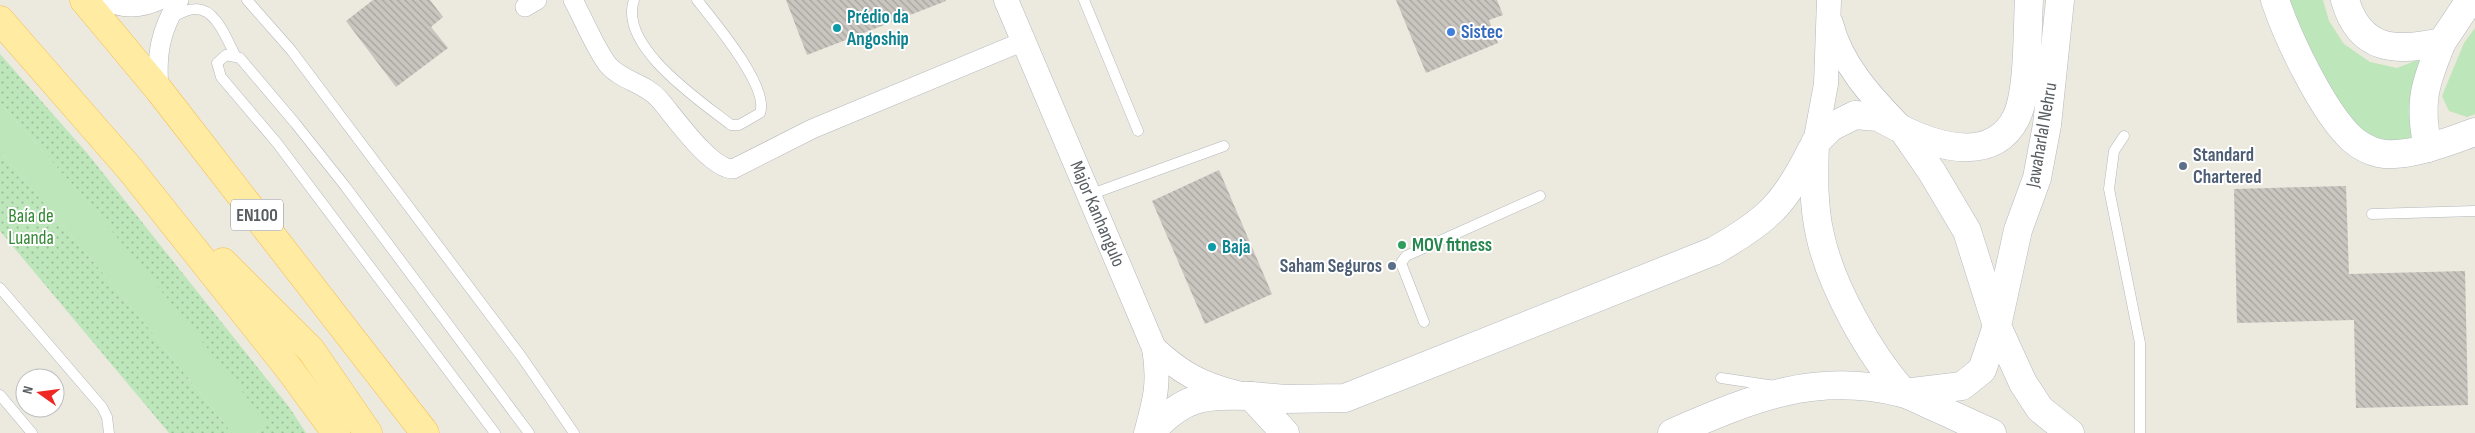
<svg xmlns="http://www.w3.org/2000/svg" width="2475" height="433" font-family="'Sofia Sans Condensed',sans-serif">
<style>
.grass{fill:#bde6ba}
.park{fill:url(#park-dots)}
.building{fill:url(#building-back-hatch)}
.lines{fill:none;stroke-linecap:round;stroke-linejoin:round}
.service-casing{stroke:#b3b7bb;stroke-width:11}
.minor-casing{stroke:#b3b7bb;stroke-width:20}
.tertiary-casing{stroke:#b3b7bb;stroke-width:25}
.secondary-casing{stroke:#b5babf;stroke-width:29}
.primary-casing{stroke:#f6be4f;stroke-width:29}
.service{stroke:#fff;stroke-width:10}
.minor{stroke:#fff;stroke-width:19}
.tertiary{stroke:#fff;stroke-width:24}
.secondary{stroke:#fff;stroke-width:28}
.primary{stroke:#ffeba2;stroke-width:28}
.culture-dot{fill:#0f9aa8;stroke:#fff;stroke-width:2}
.shop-dot{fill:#3f7fe0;stroke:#fff;stroke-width:2}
.service-dot{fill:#5c6f8a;stroke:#fff;stroke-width:2}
.leisure-dot{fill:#2e9e5b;stroke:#fff;stroke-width:2}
.labels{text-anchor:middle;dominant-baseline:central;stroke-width:4;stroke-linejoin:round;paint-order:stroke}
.shield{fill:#fff;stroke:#8a8e90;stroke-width:1}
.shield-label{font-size:18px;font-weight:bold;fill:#585d61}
.culture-label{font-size:19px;font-weight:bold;fill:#0d838f;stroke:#fff;text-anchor:start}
.shop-label{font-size:19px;font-weight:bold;fill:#366cbe;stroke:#fff;text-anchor:start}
.street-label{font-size:19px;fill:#585d61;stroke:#fff}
.service-label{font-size:19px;font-weight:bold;fill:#4e5e75;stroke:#fff;text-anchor:start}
.park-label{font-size:19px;fill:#328732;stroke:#fff}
.leisure-label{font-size:19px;font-weight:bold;fill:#27864d;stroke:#fff;text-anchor:start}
</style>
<defs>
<pattern id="park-dots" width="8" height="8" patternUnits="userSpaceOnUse" patternTransform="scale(1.25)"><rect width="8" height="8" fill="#bde6ba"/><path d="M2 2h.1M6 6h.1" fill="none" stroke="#9cbe9b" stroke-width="1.8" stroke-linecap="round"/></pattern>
<pattern id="building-back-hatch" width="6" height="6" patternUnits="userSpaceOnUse" patternTransform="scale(1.25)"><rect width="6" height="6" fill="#c9c5bf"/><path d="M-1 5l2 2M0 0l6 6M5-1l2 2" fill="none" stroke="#a6a39f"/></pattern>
</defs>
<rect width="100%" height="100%" fill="#ece9df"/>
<g class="grass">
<path d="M2287,0H2323L2329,21L2344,44L2370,62L2397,68L2425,57L2413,139L2390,144L2366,135L2329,90Z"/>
<path d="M2475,28V114L2467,117L2449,111L2442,96L2464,43Z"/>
<path d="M0,103C94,206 182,314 268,423L257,433H232L137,314L0,151Z"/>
</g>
<g class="park">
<path d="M0,54L87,153L289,407L306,433H257L267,423C181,314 94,206 0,103Z"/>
<path d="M0,151L137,314L232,433H169L0,231Z"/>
</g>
<g class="building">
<path d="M373,0H430L443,17L431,27L448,48L396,87L346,21Z"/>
<path d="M786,0H945L946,1L807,55Z"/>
<path d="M1396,0H1497L1503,15L1489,20L1498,43L1426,73Z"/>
<path d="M1219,170L1272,294L1205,324L1152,201Z"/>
<path d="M2346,186L2349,274L2465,271L2468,405L2356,408L2354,320L2237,323L2234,189Z"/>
</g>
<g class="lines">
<g class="service-casing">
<g id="service">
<path d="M247,0L291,50L521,356L574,433"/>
<path d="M634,0C618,46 699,100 731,125H739L760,113C770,87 713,20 697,0"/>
<path d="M1084,0L1138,131"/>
<path d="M172,17C179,14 187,9 195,9C216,8 227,40 235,55"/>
<path d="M2124,136L2114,151L2109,189L2140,343V433"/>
<path d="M1089,195L1224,146"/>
<path d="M2372,214L2475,211"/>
<path d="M0,288L102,407L107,417L109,433"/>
<path d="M1424,322L1401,263L1406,256L1540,196"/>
<path d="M1721,378L1775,386"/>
<path d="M0,395L32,433"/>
<path d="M495,433L277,143L221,77L217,63L226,55L240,58L295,123L345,186L529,433"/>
</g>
</g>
<g class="minor-casing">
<g id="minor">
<path d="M103,0C123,10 141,9 160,0"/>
<path d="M573,0C583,18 596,50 608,65C622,81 645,83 659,99C674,116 710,169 733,169L812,129L1024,41"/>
<path d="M525,7L537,0"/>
<path d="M159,90C156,54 160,31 179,0"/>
</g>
</g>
<g class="tertiary-casing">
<g id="tertiary">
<path d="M1006,0L1154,348C1160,383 1155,400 1146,433"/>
<path d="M1831,23C1841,64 1871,96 1899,125"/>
<path d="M1815,143L1826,84L1829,0"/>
<path d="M1154,348C1181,373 1201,384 1237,393"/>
</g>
</g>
<g class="secondary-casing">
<g id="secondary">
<path d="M2060,0L2047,125L2037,178L2018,230L1997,326L2023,383L2040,409L2070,433"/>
<path d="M2275,0C2288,39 2323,112 2352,139C2359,145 2370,151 2379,153C2406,159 2449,141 2475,132"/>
<path d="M2345,0C2360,52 2397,52 2442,42L2470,0"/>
<path d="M1855,115L1878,117L1903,130L1932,172L1967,231L1997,326L1982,370L1962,386L1904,393C1869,354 1831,286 1820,235C1813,205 1814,174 1815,143L1831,127Z"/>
<path d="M1903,130C1939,147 1993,163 2016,118C2029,92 2027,31 2029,0"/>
<path d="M2428,148C2418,103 2425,83 2442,42"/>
<path d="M1251,396L1285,399L1345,398L1714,251C1767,221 1785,204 1812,149"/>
<path d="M1150,433C1184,395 1203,395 1251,396L1285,433"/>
<path d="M1672,433C1751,399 1814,371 1902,393C1911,395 1921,401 1930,405C1951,414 1971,424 1992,433"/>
</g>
</g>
<g class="primary-casing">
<g id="primary">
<path d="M84,0L159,90L425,433"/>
<path d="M0,20L130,169L290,370L336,433"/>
<path d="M223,262L311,350L368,433"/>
</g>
</g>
<use href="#service" class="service"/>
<use href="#minor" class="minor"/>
<use href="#tertiary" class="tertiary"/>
<use href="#secondary" class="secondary"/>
<use href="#primary" class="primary"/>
</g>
<g class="culture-dot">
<circle cx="837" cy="28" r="5"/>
<circle cx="1212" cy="247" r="5"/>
</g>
<circle class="shop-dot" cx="1451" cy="32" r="5"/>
<g class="service-dot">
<circle cx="2183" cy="166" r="5"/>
<circle cx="1392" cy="266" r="5"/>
</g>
<circle class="leisure-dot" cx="1402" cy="245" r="5"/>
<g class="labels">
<rect class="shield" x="231" y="199.5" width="52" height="31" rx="4"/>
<g class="shield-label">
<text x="257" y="215">EN100</text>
</g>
<g class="culture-label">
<text x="847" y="17">Prédio da<tspan x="847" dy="22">Angoship</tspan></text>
<text x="1222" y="247">Baja</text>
</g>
<g class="shop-label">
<text x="1461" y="32">Sistec</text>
</g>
<g class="street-label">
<text transform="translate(2042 135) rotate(-80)">Jawaharlal Nehru</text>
<text transform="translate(1097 214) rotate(67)">Major Kanhangulo</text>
</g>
<g class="service-label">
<text x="2193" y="155">Standard<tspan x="2193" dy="22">Chartered</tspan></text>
<text x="1382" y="266" text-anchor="end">Saham Seguros</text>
</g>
<g class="park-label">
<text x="31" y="216">Baía de<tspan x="31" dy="22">Luanda</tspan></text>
</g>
<g class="leisure-label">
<text x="1412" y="245">MOV fitness</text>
</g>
</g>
<g transform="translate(40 393) rotate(284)"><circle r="24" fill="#ffffff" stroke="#bcbec0"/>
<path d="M0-4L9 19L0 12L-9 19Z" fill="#ef2823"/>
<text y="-8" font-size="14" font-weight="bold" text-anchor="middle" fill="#585d61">N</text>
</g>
</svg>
